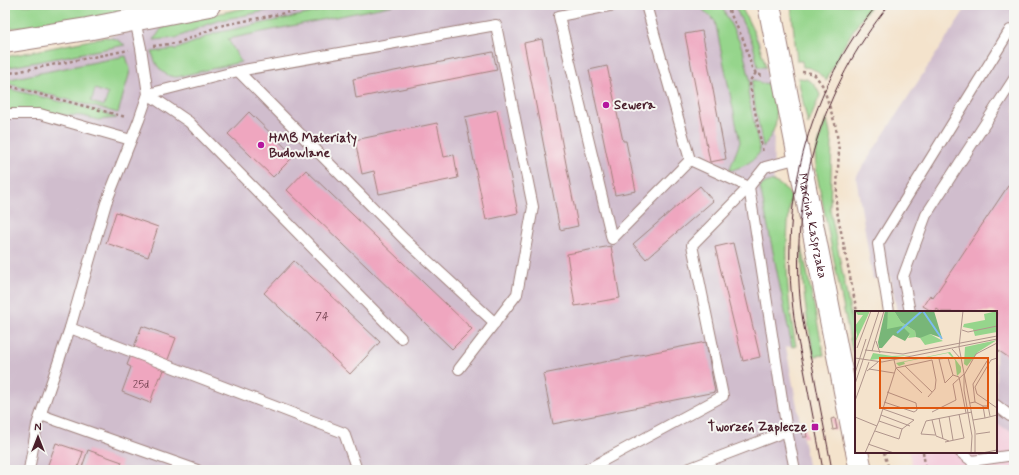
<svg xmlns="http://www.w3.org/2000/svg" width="1019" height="475" font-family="Mynerve,sans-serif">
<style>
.built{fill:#f4cfdd}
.industrial{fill:#d0bdcd}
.green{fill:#96d58c;stroke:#707a5c;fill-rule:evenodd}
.building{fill:#efa6bf}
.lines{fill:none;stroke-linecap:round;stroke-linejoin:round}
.service-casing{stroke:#9f817c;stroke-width:12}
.tertiary-casing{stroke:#9f817c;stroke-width:24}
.path{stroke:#9f817c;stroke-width:2.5;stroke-dasharray:3 3;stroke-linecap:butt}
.service{stroke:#fff;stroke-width:10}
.tertiary{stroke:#fff;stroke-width:22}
.tram{stroke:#4a1f2b;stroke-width:1}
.poi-dot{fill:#b5179e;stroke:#f6f6f2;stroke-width:1.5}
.labels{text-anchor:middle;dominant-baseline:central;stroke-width:4;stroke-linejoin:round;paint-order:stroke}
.number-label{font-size:11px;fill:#734150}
.poi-label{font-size:13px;font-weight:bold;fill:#4a1f2b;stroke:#f6f6f2;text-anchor:start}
.street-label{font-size:13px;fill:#4a1f2b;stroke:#f6f6f2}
.inset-river{fill:none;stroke:#7cbcf0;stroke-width:2}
.inset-road{fill:none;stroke:#b0958c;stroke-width:1}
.view{fill:#e0560e;fill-opacity:0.15;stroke:#e0560e;stroke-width:2}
.inset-edge{fill:none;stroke:#4a1f2b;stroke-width:2}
</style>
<rect width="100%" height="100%" fill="#f6f6f2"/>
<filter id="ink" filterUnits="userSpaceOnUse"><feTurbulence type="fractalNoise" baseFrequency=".025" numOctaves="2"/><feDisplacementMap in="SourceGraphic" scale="8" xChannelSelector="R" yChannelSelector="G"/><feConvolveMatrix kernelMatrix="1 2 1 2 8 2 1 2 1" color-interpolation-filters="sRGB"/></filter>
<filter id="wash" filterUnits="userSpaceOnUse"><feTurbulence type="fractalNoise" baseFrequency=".012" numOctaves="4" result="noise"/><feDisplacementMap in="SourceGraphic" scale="16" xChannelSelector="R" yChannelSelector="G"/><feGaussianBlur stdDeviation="0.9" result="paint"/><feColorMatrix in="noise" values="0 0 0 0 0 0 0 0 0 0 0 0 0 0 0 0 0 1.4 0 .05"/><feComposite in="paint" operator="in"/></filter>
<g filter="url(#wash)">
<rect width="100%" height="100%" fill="#f4e3cc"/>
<path class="built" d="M996,422L1004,428L1014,432V470H913L909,452H996Z"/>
<g class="industrial">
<path d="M261,5H740L759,41L774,101L773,233L792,346L786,347L809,470H5V57Z"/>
<path d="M999,5H1014V432L1004,428L996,422V312H897L890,276L873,279L856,177L964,11Z"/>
</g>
<g class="green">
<path d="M5,5H156L78,21L5,29Z"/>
<path d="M261,5H296L221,20L208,24L176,38L154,40L161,29L175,22Z"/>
<path d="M350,5H394L228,39L241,62L177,77C163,77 155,65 152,52L177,49L216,33Z"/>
<path d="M698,5H721L740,43L744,54L750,80L748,93L760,152C752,163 742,167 729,171L740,142L715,21Z"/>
<path d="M734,5H740C751,25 760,44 766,67H758L753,44Z"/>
<path d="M791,5H872C853,28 838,54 826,81C819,73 814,67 803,67L802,61H797Z"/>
<path d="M106,37L116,39L125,45L5,68V57Z"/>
<path d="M126,56L130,69L129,75L118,113L5,83V80ZM95,89L108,94L104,106L91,102Z"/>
<path d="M798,78C811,78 815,84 820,95L808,125Z"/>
<path d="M755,80L761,83L770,84C776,112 783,121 763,147L752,91V81Z"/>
<path d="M5,88L99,111L117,118L98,120L83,116L5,111Z"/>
<path d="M826,119H827L832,143L830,209L856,342V358L852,350L817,175L815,154Z"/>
<path d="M771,181C780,183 786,189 791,196C784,247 786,296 796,346L792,347L760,187L765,183Z"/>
<path d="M802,247L824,355L814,356C807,320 801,284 802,247Z"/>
</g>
<g id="blocks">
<g class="building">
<path d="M702,31L726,159L710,162L685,34Z"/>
<path d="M542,39L578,226L560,230L524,43Z"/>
<path d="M493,52L497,70L356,98L353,79Z"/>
<path d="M607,66L623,141H626L636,191L615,195L589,70Z"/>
<path d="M497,110L518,213L486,220L465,117Z"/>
<path d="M249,112L294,156L273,177L228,134Z"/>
<path d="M437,123L444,157L454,155L458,178L379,194L374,171L362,174L355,140Z"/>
<path d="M306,170L472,329L452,349L287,190Z"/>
<path d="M1014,177V361L996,349V312H941L937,309L935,312H933L923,306L930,295L933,298Z"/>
<path d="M700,186L713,201L646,259L633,244Z"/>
<path d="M116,212L158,227L148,257L106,243Z"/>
<path d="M733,243L760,357L743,361L715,247Z"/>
<path d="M611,246L620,298L575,306L567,254Z"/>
<path d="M294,261L380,342L350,374L264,293Z"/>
<path d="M142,326L176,338L161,378L159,377L150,403L122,392L131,367L127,365Z"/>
<path d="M706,342L715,392L553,424L543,374Z"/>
<path d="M835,418L837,429L833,430L831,419Z"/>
<path d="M801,426H805L807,437H803Z"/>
<path d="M56,443L83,452L77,470H56L47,467Z"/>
<path d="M88,450L122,462L120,467L130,470H81Z"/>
</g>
</g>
</g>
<g filter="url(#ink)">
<use href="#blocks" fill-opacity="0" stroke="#9f817c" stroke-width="1"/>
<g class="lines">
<g class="service-casing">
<g id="service">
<path d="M614,5L559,16L612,239L690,160"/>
<path d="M646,5L690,160"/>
<path d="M238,71L404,239L495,323"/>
<path d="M5,114H40L131,140"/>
<path d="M690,160L749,187L787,431L795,470"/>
<path d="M889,312L878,244L1010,30"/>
<path d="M910,312L903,277L926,215L1014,79"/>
<path d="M70,328L344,433L357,470"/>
<path d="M401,338L189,122L148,94L238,71L496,25L533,207L517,294L459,369"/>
<path d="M996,405L1010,416L1014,417"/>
<path d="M41,415L197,470"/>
<path d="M960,452L972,461L974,470"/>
<path d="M972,461L1014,455"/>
<path d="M29,470L37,425L70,328L106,203L139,120L148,94L141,48L135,20"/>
<path d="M586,470L723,396L692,245L749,187L765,167L799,158"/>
<path d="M685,470L787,431"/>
</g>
</g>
<g class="tertiary-casing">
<g id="tertiary">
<path id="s1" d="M769,5L856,447"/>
<path d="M5,42L87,29L209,5"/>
<path d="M857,452L861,470"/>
</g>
</g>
<g class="path">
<path d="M726,5L744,41L752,68L756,73L764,77"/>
<path d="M153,46L178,43L219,26L325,5"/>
<path d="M802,72L811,73L815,75L823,86L836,127L839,151L836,206L857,312"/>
<path d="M756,73L751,79L750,85L763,153"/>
<path d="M5,74L129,50"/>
<path d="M5,85L126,117"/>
<path d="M884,452L889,470"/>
<path d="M923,452L926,470"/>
</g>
<use href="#service" class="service"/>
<use href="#tertiary" class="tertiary"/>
<g class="tram">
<path d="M823,470C817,436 810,403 804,369C799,346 794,323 792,300C781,196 811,86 877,5"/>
<path d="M832,470C826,436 819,403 813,369C808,346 802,322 800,298C791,192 822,87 889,5"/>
</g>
</g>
</g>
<g class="poi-dot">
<circle cx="606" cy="105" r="4"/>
<circle cx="261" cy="145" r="4"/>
<rect x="811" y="423" width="8" height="8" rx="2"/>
</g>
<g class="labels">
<g class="number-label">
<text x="322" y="317">74</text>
<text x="141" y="385">25d</text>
</g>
<g class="poi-label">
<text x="614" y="105">Sewera</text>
<text x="269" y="138">HMB Materiały<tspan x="269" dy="15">Budowlane</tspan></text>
<text x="807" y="427" text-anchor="end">Tworzeń Zaplecze</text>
</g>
<g class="street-label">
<text stroke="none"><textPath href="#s1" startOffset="225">Marcina Kasprzaka</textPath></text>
</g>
</g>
<g transform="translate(855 311)">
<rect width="142" height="142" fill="#f4e3cc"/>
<path d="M0,0H15L0,32L2,24L0,15L8,4H3ZM33,0H39L46,11L60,20L61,26L53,27L55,23L32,19L31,15ZM142,0V21L120,25L118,18L108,16L109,13L130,9L129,3ZM70,23H75L88,30L70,34L65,27ZM142,29L123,41L112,55L109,53L110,36ZM95,41L106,56V61L102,65L100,49L93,42L49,51L50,53L44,55L41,52ZM18,42L37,45L57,44L15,49Z" fill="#96d58c"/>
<path d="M30,0H33L32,18L47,15L55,23L50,30L38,24L27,37H24L23,31ZM39,0H79L87,27L75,23L65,27L61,26L60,20L46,11Z" fill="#78b678"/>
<path class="inset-river" d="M68,0L87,28M42,22L67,0"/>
<path class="inset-road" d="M108,0L104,36L120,120V142M107,19L113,21L142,15M21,30L25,42M2,37L16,0M97,38L105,47M10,39L48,43L142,25M17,40L29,0M0,47L27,51L142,28M142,47L136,49L120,76L122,83L142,97M50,55L77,81M14,58L39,62M12,60L23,51M0,62L11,28M98,64L90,72L84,48L93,47L98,64L104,66L111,102M0,73L24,0M67,82L41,57L77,49L81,69L80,78L73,86M0,90L14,51M29,91L59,101L62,99L61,92L32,81M120,91L118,73L132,50M115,92L120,91L128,95L130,107L118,109M128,95H133L135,105M77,101L101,89L98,73L109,63M26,104L55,115M94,105L98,129M0,106L22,115M84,107L88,128M130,107L142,104M77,109L81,125L94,130M24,110L47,118M20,120L44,128L47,118L59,109L28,98M121,123L135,121M80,124L66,123L71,110L117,101M90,131L109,127L104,103M13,133L39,142M10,142L24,110L41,57L39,49M116,142L117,125L109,79V64L121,43L142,32M127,142L142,139"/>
<path class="view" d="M25,47H133V97H25Z"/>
<rect width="142" height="142" class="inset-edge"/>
</g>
<rect width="1019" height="475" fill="none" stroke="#f6f6f2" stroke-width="20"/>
<g transform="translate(38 437)" stroke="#f6f6f2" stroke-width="3" paint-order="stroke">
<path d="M0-3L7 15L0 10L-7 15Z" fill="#4a1f2b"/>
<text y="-6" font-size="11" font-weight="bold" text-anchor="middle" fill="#4a1f2b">N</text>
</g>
</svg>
